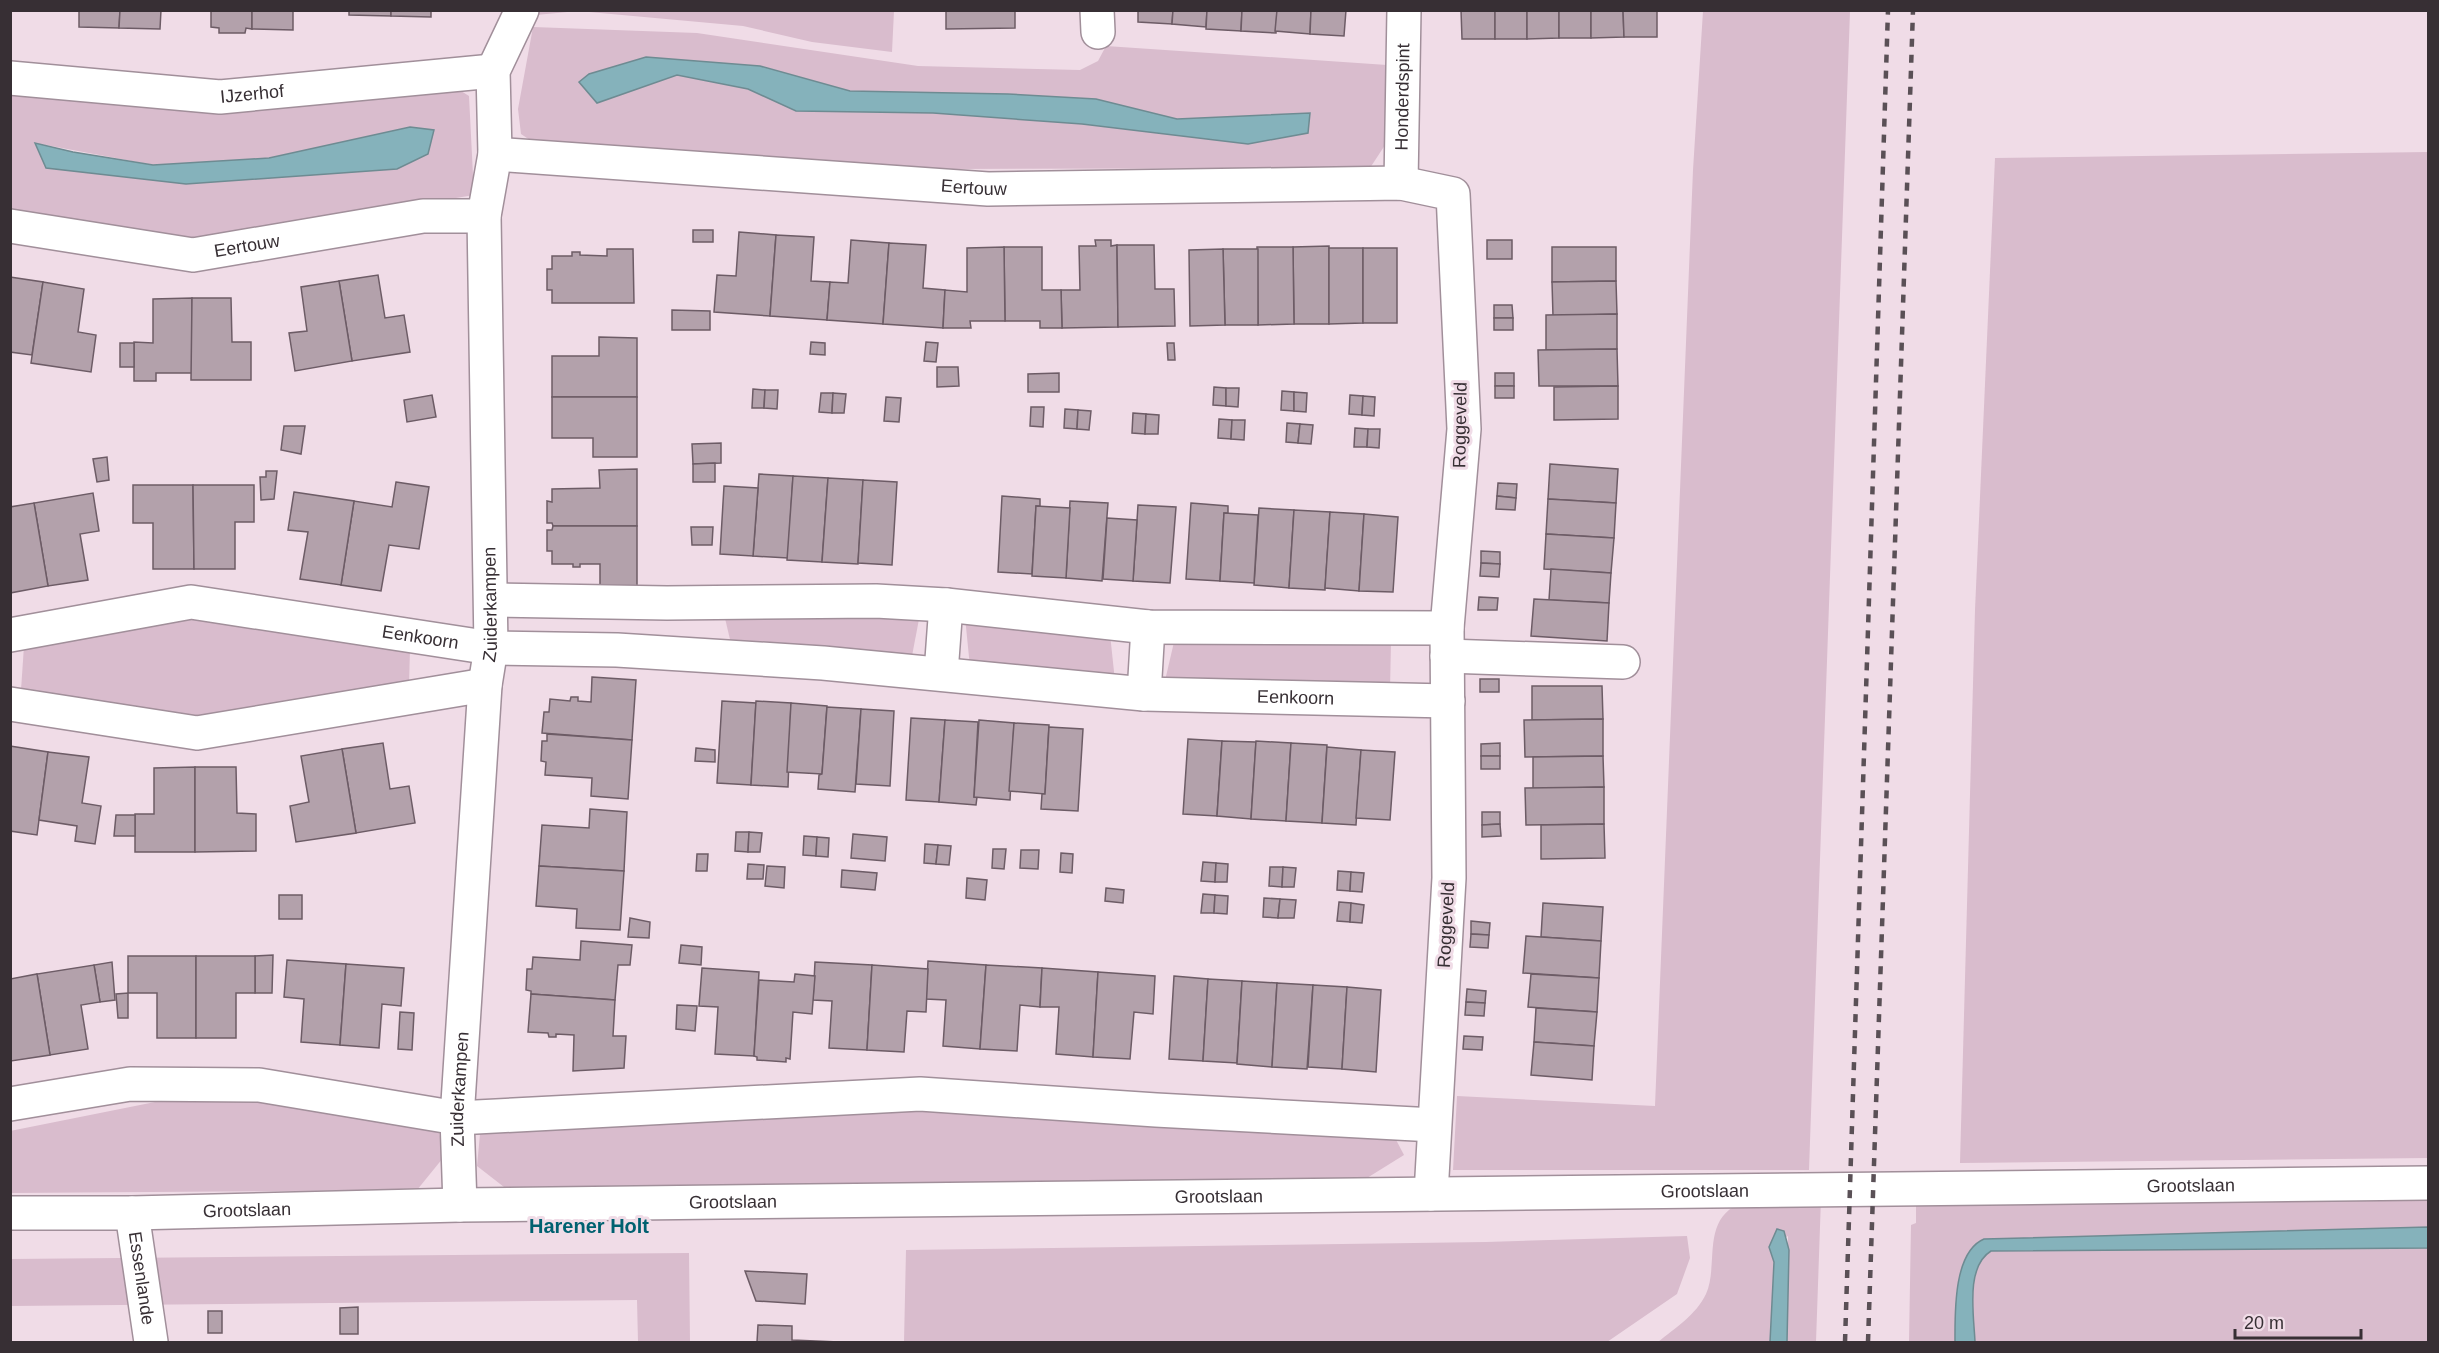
<svg xmlns="http://www.w3.org/2000/svg" width="2439" height="1353" font-family="Arial,sans-serif">
<style>
.green{fill:#d9bccd;fill-rule:evenodd}
.water{fill:#85b2bb;stroke:#6e8b92;stroke-width:1.5}
.building{fill:#b3a1ab;stroke:#6d5c66;stroke-width:1.5}
.lines{fill:none;stroke-linecap:round;stroke-linejoin:round}
.minor-casing{stroke:#a18f9a;stroke-width:36}
.minor{stroke:#fff;stroke-width:33}
.rail{stroke:#5a5056;stroke-width:4.5;stroke-dasharray:8 8;stroke-linecap:butt}
.labels{text-anchor:middle;dominant-baseline:central;stroke-width:6;stroke-linejoin:round;paint-order:stroke}
.street-label{font-size:18px;fill:#372f34;stroke:#f0dce7}
.neighbourhood-label{font-size:20px;font-weight:bold;fill:#006170;stroke:#f0dce7}
</style>
<rect width="100%" height="100%" fill="#f0dce7"/>
<g class="green">
<path d="M537,10L894,11L892,52L812,42L743,26L578,11L536,15Z"/>
<path d="M1703,11H1850L1809,1170H1453L1457,1096L1655,1106L1693,170Z"/>
<path d="M533,27L697,33L918,66L1080,70L1098,61L1106,46L1387,65V142L1370,168L951,169L536,144L521,134L518,109ZM760,66L850,91L1008,94L1096,99L1177,119L1310,113L1248,144L1082,124L933,113L797,111L748,89L677,75Z"/>
<path d="M450,84L469,96L474,195L191,242L11,212L10,93L208,113ZM410,127L434,131L186,184L35,143L153,165L269,158Z"/>
<path d="M2428,152V1158L1960,1163L1975,610L1995,158Z"/>
<path d="M724,614H920L911,661L732,648Z"/>
<path d="M194,616L410,650L409,684L194,719L21,690L24,646Z"/>
<path d="M965,617L1110,634L1115,681L970,667Z"/>
<path d="M1174,642H1391L1390,690L1164,685Z"/>
<path d="M221,1096L439,1130L443,1158L417,1190L11,1193L10,1131L170,1099Z"/>
<path d="M935,1110L1394,1136L1404,1155L1367,1178L504,1187L477,1166L480,1134Z"/>
<path d="M2428,1194V1227L1984,1239L1956,1292L1955,1342H1909L1911,1225L1916,1223V1199Z"/>
<path d="M1821,1198L1816,1342H1787L1788,1236L1769,1247L1774,1262L1770,1342H1658C1675,1328 1696,1315 1706,1294C1719,1265 1701,1221 1739,1204C1750,1200 1805,1199 1821,1198Z"/>
<path d="M1687,1236L1690,1258L1677,1294L1607,1342H904L906,1250L1486,1242Z"/>
<path d="M2428,1248V1342H1975C1974,1316 1965,1267 1991,1251Z"/>
<path d="M689,1253L690,1342H638L637,1300L11,1306L10,1259Z"/>
</g>
<g class="water">
<path d="M646,57L760,66L850,91L1008,94L1096,99L1177,119L1310,113L1308,133L1248,144L1082,124L933,113L796,111L748,89L677,75L597,103L579,82L589,74Z"/>
<path d="M410,127L434,130L428,154L397,169L186,184L46,168L35,143L73,152L153,165L269,158Z"/>
<path d="M2428,1227V1248L1991,1251C1965,1267 1974,1316 1975,1342H1955C1955,1314 1953,1252 1984,1239Z"/>
<path d="M1777,1229L1784,1231L1789,1250L1787,1342H1770L1774,1262L1769,1247Z"/>
</g>
<g class="building">
<path d="M79,10H120L119,28L79,27Z"/>
<path d="M120,10H161L160,29L119,28Z"/>
<path d="M211,10H252V29L246,28L245,33H219V28L211,27Z"/>
<path d="M252,10H293V30L252,29Z"/>
<path d="M349,10H391V16L349,15Z"/>
<path d="M391,10H431V17L391,16Z"/>
<path d="M946,10H1015V28L946,29Z"/>
<path d="M1138,10H1173L1172,24L1138,22Z"/>
<path d="M1173,10H1207L1206,27L1172,24Z"/>
<path d="M1207,10H1242L1241,31L1206,29Z"/>
<path d="M1242,10H1277L1276,33L1241,31Z"/>
<path d="M1277,10H1311L1310,34L1275,31Z"/>
<path d="M1311,10H1346L1344,36L1310,34Z"/>
<path d="M1461,10H1495V39H1462Z"/>
<rect x="1495" y="10" width="32" height="29"/>
<path d="M1527,10H1559V38L1527,39Z"/>
<rect x="1559" y="10" width="32" height="28"/>
<path d="M1591,10H1623L1624,37L1591,38Z"/>
<path d="M1623,10H1657V37H1624Z"/>
<rect x="693" y="230" width="20" height="12"/>
<path d="M739,232L776,235L770,316L714,312L717,275L736,276Z"/>
<path d="M776,235L814,237L811,281L830,282L827,320L770,316Z"/>
<path d="M851,240L889,243L883,324L827,320L830,282L848,283Z"/>
<path d="M1095,240H1111V246L1117,245L1118,327L1062,328L1061,290H1080L1079,246H1096Z"/>
<rect x="1487" y="240" width="25" height="19"/>
<path d="M889,243L926,245L923,288L945,290L943,328L883,324Z"/>
<path d="M1117,245H1154L1155,289H1174L1175,326L1118,327Z"/>
<path d="M1329,246V324H1294L1293,247Z"/>
<path d="M1004,247H1042V290H1061L1062,328H1040V321H1005Z"/>
<path d="M1004,247L1005,321H970L971,328H943L945,290L967,292V248Z"/>
<path d="M1257,247H1293L1294,324L1258,325Z"/>
<path d="M1552,247H1616V281L1552,282Z"/>
<path d="M1329,248H1363V323L1329,324Z"/>
<rect x="1363" y="248" width="34" height="75"/>
<path d="M607,249H633L634,303H552V290H547V269H552V256H572V252H580V255L607,256Z"/>
<path d="M1223,249H1258V325H1225Z"/>
<path d="M1223,249L1225,325L1190,326L1189,250Z"/>
<path d="M378,275L385,318L404,315L410,352L352,361L339,281Z"/>
<path d="M10,277L43,282L32,355L10,352Z"/>
<path d="M339,281L352,361L295,371L289,333L307,331L301,287Z"/>
<path d="M1616,281L1617,314L1553,316L1552,282Z"/>
<path d="M43,282L84,289L78,332L96,335L91,372L31,363Z"/>
<path d="M192,298L193,373H156V381H134V342L153,343V299Z"/>
<path d="M192,298H231L232,342H251V380H191Z"/>
<path d="M1494,305H1512L1513,318H1494Z"/>
<path d="M672,310L710,311V330H672Z"/>
<path d="M1617,314V349L1546,350V315Z"/>
<rect x="1494" y="318" width="19" height="12"/>
<path d="M599,337L637,338V397H552V356H599Z"/>
<path d="M811,342L825,343V355L810,354Z"/>
<path d="M926,342L938,343L936,362L924,361Z"/>
<rect x="120" y="343" width="14" height="24"/>
<path d="M1167,343H1174L1175,360H1168Z"/>
<path d="M1617,349L1618,386H1539L1538,350Z"/>
<path d="M937,367H958L959,386L937,387Z"/>
<path d="M1059,373V392H1028V374Z"/>
<rect x="1495" y="373" width="19" height="13"/>
<rect x="1495" y="386" width="19" height="12"/>
<path d="M1618,386V419L1554,420V387Z"/>
<path d="M1214,387L1226,388V406L1213,405Z"/>
<path d="M1226,388H1239L1238,407L1226,406Z"/>
<path d="M753,389L765,390L764,408H752Z"/>
<path d="M765,390H778L777,409L764,408Z"/>
<path d="M1282,391L1294,392V411L1281,410Z"/>
<path d="M1294,392L1307,393L1306,412L1294,411Z"/>
<path d="M821,393H833L832,413L819,412Z"/>
<path d="M833,393L846,394L844,413H832Z"/>
<path d="M432,395L436,417L407,422L404,400Z"/>
<path d="M1350,395L1363,396L1362,415L1349,414Z"/>
<path d="M1363,396L1375,397L1374,416L1362,415Z"/>
<path d="M552,397H637V457H593V438H552Z"/>
<path d="M886,397L901,398L899,422L884,421Z"/>
<path d="M1031,407H1044L1043,427L1030,426Z"/>
<path d="M1065,409L1078,410L1077,429L1064,428Z"/>
<path d="M1078,410L1091,411L1089,430L1077,429Z"/>
<path d="M1133,413L1146,414L1145,434L1132,433Z"/>
<path d="M1146,414L1159,415L1158,434H1145Z"/>
<path d="M1219,419L1232,420L1231,439L1218,438Z"/>
<path d="M1232,420H1245L1244,440L1231,439Z"/>
<path d="M1287,423L1300,424L1298,443L1286,442Z"/>
<path d="M1300,424L1313,425L1311,444L1298,443Z"/>
<path d="M284,426H305L301,454L281,450Z"/>
<path d="M1355,428L1368,429L1367,447H1354Z"/>
<path d="M1368,429H1380L1379,448L1367,447Z"/>
<path d="M721,443V463L693,464L692,444Z"/>
<path d="M107,457L109,480L97,482L93,459Z"/>
<path d="M715,463V482H693V464Z"/>
<path d="M1550,464L1618,469L1616,503L1548,499Z"/>
<path d="M637,469V526H553L552,523H547V501L552,502V489L600,488L599,470Z"/>
<path d="M266,471H277L274,499L261,500L260,477H266Z"/>
<path d="M759,474L793,476L788,558L753,556Z"/>
<path d="M793,476L828,478L822,562L787,560Z"/>
<path d="M828,478L863,480L858,564L822,562Z"/>
<path d="M863,480L897,482L892,565L858,563Z"/>
<path d="M396,482L429,487L419,549L389,545L381,591L341,585L354,501L392,507Z"/>
<path d="M1498,483L1517,484L1516,498L1497,496Z"/>
<path d="M133,485H193L194,569H153V523H133Z"/>
<path d="M193,485H254V522H235V569H194Z"/>
<path d="M724,486L758,488L753,556L720,554Z"/>
<path d="M294,492L354,501L341,585L300,579L308,532L288,530Z"/>
<path d="M93,493L99,531L80,534L88,580L48,586L34,503Z"/>
<path d="M1002,496L1040,499V506H1036L1032,574L998,572Z"/>
<path d="M1497,496L1516,498L1515,510L1496,509Z"/>
<path d="M1548,499L1616,503L1614,538L1546,534Z"/>
<path d="M1070,501L1108,503L1102,581L1066,578Z"/>
<path d="M34,503L48,586L10,593V507Z"/>
<path d="M1191,503L1228,506V513H1224L1220,581L1186,579Z"/>
<path d="M1138,505L1176,507L1170,583L1133,581Z"/>
<path d="M1036,506L1070,508L1066,578L1032,576Z"/>
<path d="M1259,508L1294,510L1289,588L1254,585Z"/>
<path d="M1294,510L1330,512L1325,590L1289,588Z"/>
<path d="M1330,512L1364,514L1359,591L1325,588Z"/>
<path d="M1224,513L1258,515L1254,583L1220,581Z"/>
<path d="M1364,514L1398,517L1393,592L1359,591Z"/>
<path d="M1107,518L1137,520L1133,581L1103,579Z"/>
<path d="M553,526H637V589H600V564H580V567H573V564H552V551H547V530H552Z"/>
<path d="M691,527H713L712,545H692Z"/>
<path d="M1546,534L1614,538L1611,573L1544,569Z"/>
<path d="M1481,551L1500,552V564L1481,563Z"/>
<path d="M1481,563L1500,564L1499,577L1480,576Z"/>
<path d="M1551,569L1611,573L1609,603L1549,600Z"/>
<path d="M1479,597L1498,598L1497,610H1478Z"/>
<path d="M1534,599L1609,603L1607,641L1531,636Z"/>
<path d="M592,677L636,680L632,740L542,733L544,712H549L550,699L570,701L571,697H578V701L591,702Z"/>
<rect x="1480" y="679" width="19" height="13"/>
<path d="M1532,686H1602L1603,719L1532,720Z"/>
<path d="M722,701L756,703L751,785L717,783Z"/>
<path d="M756,701L791,703L788,787L751,785Z"/>
<path d="M791,703L827,706L822,774L787,772Z"/>
<path d="M827,707L861,709L855,792L818,789L819,775L822,774Z"/>
<path d="M861,709L894,711L890,786L856,784Z"/>
<path d="M911,718L945,720L939,802L906,800Z"/>
<path d="M1603,719V756L1525,757L1524,720Z"/>
<path d="M945,720L978,722L974,797H977L976,805L939,802Z"/>
<path d="M979,720L1014,723L1010,800L974,797Z"/>
<path d="M1014,723L1049,725L1045,794L1009,791Z"/>
<path d="M1049,727L1083,729L1078,811L1041,809L1042,794H1045Z"/>
<path d="M547,734L632,740L628,799L591,796L592,778L545,775L546,762L541,761L542,741H547Z"/>
<path d="M1188,739L1222,741L1217,816L1183,814Z"/>
<path d="M1222,741L1256,742L1251,819L1217,816Z"/>
<path d="M1256,741L1291,743L1286,821L1251,819Z"/>
<path d="M383,743L390,789L409,786L415,823L356,833L342,749Z"/>
<path d="M1291,743L1327,745L1322,823L1286,821Z"/>
<path d="M1500,743V756H1481V744Z"/>
<path d="M10,746L48,752L37,835L10,831Z"/>
<path d="M1327,747L1361,750L1356,825L1322,823Z"/>
<path d="M696,748L715,750V762L695,761Z"/>
<path d="M342,749L356,833L296,842L290,806L309,802L301,756Z"/>
<path d="M1361,750L1395,752L1390,820L1356,818Z"/>
<path d="M48,752L89,757L82,803L101,806L95,844L75,841L77,826L39,820Z"/>
<rect x="1481" y="756" width="19" height="13"/>
<path d="M1603,756L1604,787L1533,789V757Z"/>
<path d="M195,767V852H135V814H154V768Z"/>
<path d="M195,767H236L237,813L256,814V851L195,852Z"/>
<path d="M1604,787V824L1526,825L1525,788Z"/>
<path d="M590,809L627,812L624,871L539,866L542,825L589,828Z"/>
<path d="M1482,812H1500V824L1482,825Z"/>
<path d="M116,815H135V836H114Z"/>
<path d="M1500,824L1501,836L1482,837V825Z"/>
<path d="M1604,824L1605,858L1541,859V825Z"/>
<path d="M736,832H749L748,852L735,851Z"/>
<path d="M749,832L762,833L760,852H748Z"/>
<path d="M853,834L887,837L885,861L851,858Z"/>
<path d="M804,836L817,837L816,856L803,855Z"/>
<path d="M817,837L829,838L828,857L816,856Z"/>
<path d="M925,844L938,845L936,864L924,863Z"/>
<path d="M938,845L951,846L949,865L936,864Z"/>
<path d="M993,849H1006L1004,869L992,868Z"/>
<path d="M1021,850H1039L1038,869L1020,868Z"/>
<path d="M1061,853L1073,854L1072,873L1060,872Z"/>
<path d="M697,854H708L707,871H696Z"/>
<path d="M1203,862L1216,863L1215,882L1201,881Z"/>
<path d="M1216,863L1228,864L1227,882H1215Z"/>
<path d="M748,864L764,865L763,879H747Z"/>
<path d="M539,866L624,871L620,930L576,928L577,909L536,906Z"/>
<path d="M767,866L785,867L784,888L765,886Z"/>
<path d="M1270,867H1283L1282,887L1269,886Z"/>
<path d="M1283,867L1296,868L1294,887H1282Z"/>
<path d="M842,870L877,873L875,890L841,887Z"/>
<path d="M1338,871L1351,872L1350,891L1337,890Z"/>
<path d="M1351,872L1364,873L1362,892L1350,891Z"/>
<path d="M967,878L987,880L985,900L966,898Z"/>
<path d="M1106,888L1124,890L1123,903L1105,901Z"/>
<path d="M1203,894L1215,895L1214,913H1201Z"/>
<rect x="279" y="895" width="23" height="24"/>
<path d="M1215,895L1228,896L1227,914L1214,913Z"/>
<path d="M1264,898L1280,899L1278,918L1263,917Z"/>
<path d="M1280,899L1296,900L1294,918H1278Z"/>
<path d="M1339,902L1351,903L1350,922L1337,921Z"/>
<path d="M1351,903L1364,905L1362,923L1350,922Z"/>
<path d="M1543,903L1603,907L1601,941L1541,937Z"/>
<path d="M630,918L650,922L649,938L628,937Z"/>
<path d="M1471,921L1490,923L1489,935L1471,934Z"/>
<path d="M1471,934L1489,935L1488,948L1470,947Z"/>
<path d="M1526,936L1601,941L1599,978L1523,973Z"/>
<path d="M581,941L632,945L630,965H618L615,1000L531,994V991L526,990L527,969H532L533,957L580,960Z"/>
<path d="M681,945L702,947L701,965L679,963Z"/>
<path d="M273,955L272,993H255V956Z"/>
<path d="M128,956H196V1038H157V993H128Z"/>
<path d="M196,956H255V993H236V1038H196Z"/>
<path d="M287,960L346,964L340,1045L301,1042L304,999L284,997Z"/>
<path d="M928,961L986,965L980,1049L943,1046L946,1000L926,999Z"/>
<path d="M112,962L115,1000L100,1002L94,965Z"/>
<path d="M815,962L872,965L867,1050L829,1048L832,1001L813,1000Z"/>
<path d="M346,964L404,968L401,1006L382,1004L379,1048L340,1045Z"/>
<path d="M94,965L100,1002L81,1005L88,1049L50,1055L37,974Z"/>
<path d="M872,965L928,969L926,1012L907,1011L904,1052L867,1050Z"/>
<path d="M986,965L1042,968L1040,1007L1020,1005L1017,1051L980,1049Z"/>
<path d="M702,968L759,972L754,1056L715,1054L718,1007L699,1006Z"/>
<path d="M1042,968L1098,972L1093,1057L1056,1054L1059,1007H1040Z"/>
<path d="M1098,972L1155,976L1153,1014L1134,1012L1130,1059L1093,1057Z"/>
<path d="M37,974L50,1055L11,1061L10,979Z"/>
<path d="M795,974L815,976L812,1014L793,1012L790,1059L786,1058V1062L757,1060V1057L754,1056L759,980L794,982Z"/>
<path d="M1531,974L1599,978L1597,1012L1528,1007Z"/>
<path d="M1174,976L1208,979L1203,1061L1169,1059Z"/>
<path d="M1208,979L1242,981L1237,1063L1203,1061Z"/>
<path d="M1242,981L1277,983L1272,1067L1237,1064Z"/>
<path d="M1277,983L1313,985L1307,1069L1272,1067Z"/>
<path d="M1313,985L1347,987L1342,1069L1308,1067Z"/>
<path d="M1347,987L1381,990L1376,1072L1342,1069Z"/>
<path d="M1467,989L1486,991L1485,1003L1466,1002Z"/>
<path d="M128,993V1018H118L116,994Z"/>
<path d="M531,994L615,1000L613,1036H626L624,1068L573,1071L574,1035L556,1034V1037H549L548,1033L528,1032Z"/>
<path d="M1466,1002L1485,1003L1484,1016L1465,1015Z"/>
<path d="M677,1005L697,1006L695,1031L676,1029Z"/>
<path d="M1536,1008L1597,1012L1594,1046L1534,1042Z"/>
<path d="M400,1012L414,1013L412,1050L398,1049Z"/>
<path d="M1464,1036L1483,1037L1482,1050L1463,1049Z"/>
<path d="M1534,1042L1594,1046L1592,1080L1531,1075Z"/>
<path d="M745,1271L807,1274L805,1304L756,1301Z"/>
<path d="M358,1307V1334H340V1308Z"/>
<rect x="208" y="1311" width="14" height="22"/>
<path d="M758,1325L792,1326V1340L839,1342H757Z"/>
</g>
<g class="lines">
<g class="minor-casing">
<g id="minor">
<path d="M1097,10L1098,32"/>
<path id="s1" d="M10,78L220,97L493,71"/>
<path id="s2" d="M495,154L988,189L1401,183L1453,194L1464,429L1447,628L1449,878L1431,1194"/>
<path id="s3" d="M1401,183L1404,10"/>
<path id="s4" d="M10,226L193,255L423,216H484"/>
<path d="M491,600L667,603L876,601L946,605L1148,627L1447,628"/>
<path id="s5" d="M10,635L191,602L491,648L617,650L823,663L1144,694L1448,701"/>
<path d="M1447,656L1623,662"/>
<path d="M941,673L946,605"/>
<path d="M1144,694L1148,627"/>
<path d="M10,704L197,733L485,685"/>
<path d="M10,1104L130,1084L259,1085L457,1118L920,1094L1156,1110L1434,1125"/>
<path id="s6" d="M460,1205L457,1118L485,685L491,648L484,216L495,154L493,71L522,10"/>
<path id="s7" d="M10,1213H132L460,1205L2428,1183"/>
<path id="s8" d="M132,1213L151,1342"/>
</g>
</g>
<use href="#minor" class="minor"/>
<g class="rail">
<path d="M1845,1342L1888,10"/>
<path d="M1868,1342L1913,10"/>
</g>
</g>
<g class="labels">
<g class="street-label">
<text stroke="none"><textPath href="#s1" startOffset="243">IJzerhof</textPath></text>
<text stroke="none"><textPath href="#s3" startOffset="86">Honderdspint</textPath></text>
<text stroke="none"><textPath href="#s2" startOffset="480">Eertouw</textPath></text>
<text stroke="none"><textPath href="#s4" startOffset="240">Eertouw</textPath></text>
<text transform="translate(1460 425) rotate(-89)">Roggeveld</text>
<text stroke="none"><textPath href="#s6" startOffset="602">Zuiderkampen</textPath></text>
<text stroke="none"><textPath href="#s5" startOffset="416">Eenkoorn</textPath></text>
<text stroke="none"><textPath href="#s5" startOffset="1294">Eenkoorn</textPath></text>
<text transform="translate(1446 925) rotate(-87)">Roggeveld</text>
<text stroke="none"><textPath href="#s6" startOffset="116">Zuiderkampen</textPath></text>
<text stroke="none"><textPath href="#s7" startOffset="2181">Grootslaan</textPath></text>
<text stroke="none"><textPath href="#s7" startOffset="1695">Grootslaan</textPath></text>
<text stroke="none"><textPath href="#s7" startOffset="1209">Grootslaan</textPath></text>
<text stroke="none"><textPath href="#s7" startOffset="723">Grootslaan</textPath></text>
<text stroke="none"><textPath href="#s7" startOffset="237">Grootslaan</textPath></text>
<text stroke="none"><textPath href="#s8" startOffset="66">Essenlande</textPath></text>
</g>
<g class="neighbourhood-label">
<text x="589" y="1226">Harener Holt</text>
</g>
</g>
<rect width="2439" height="1353" fill="none" stroke="#372f34" stroke-width="24"/>
<path d="M2235 1329v9h126v-9" fill="none" stroke="#372f34" stroke-width="3"/>
<text x="2244" y="1329" font-size="18" fill="#372f34" stroke="#f0dce7" stroke-width="4.5" paint-order="stroke">20 m</text>
</svg>
